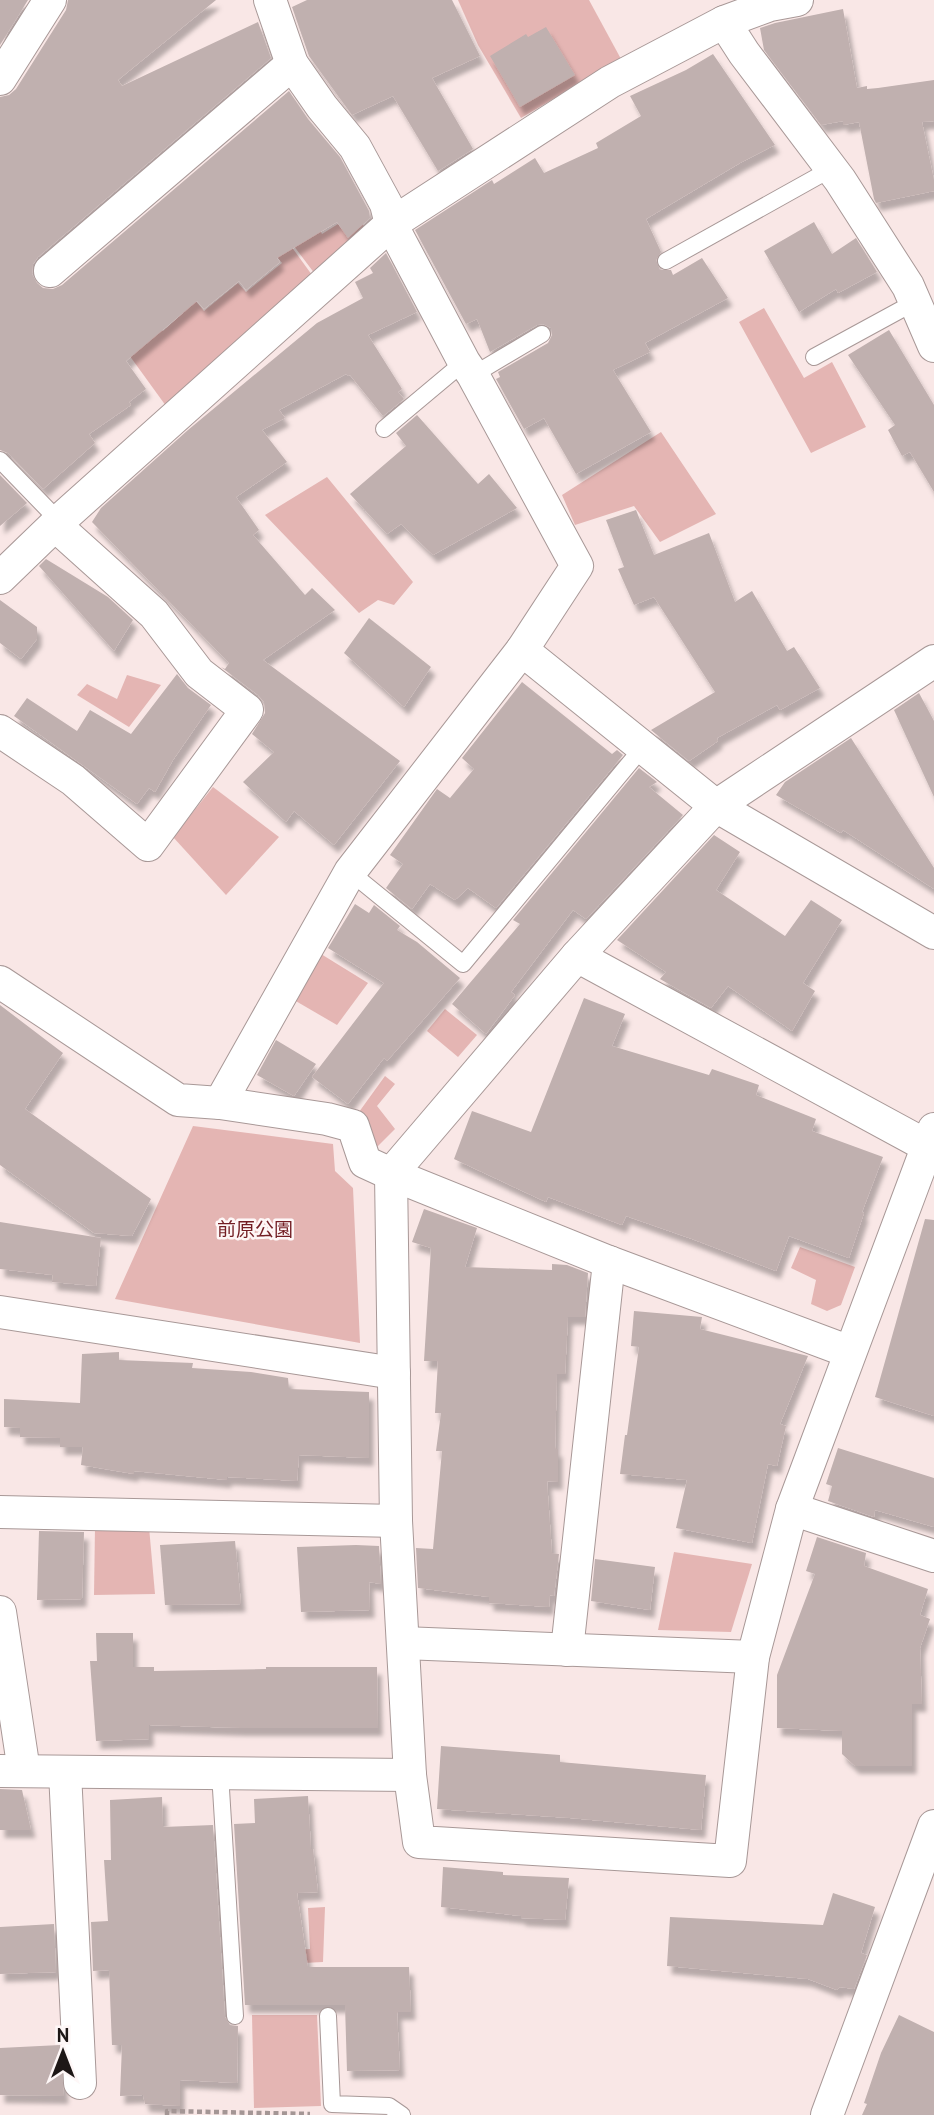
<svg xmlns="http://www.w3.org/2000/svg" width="934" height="2115" font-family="'PT Sans','Noto Sans JP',sans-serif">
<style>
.green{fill:#e4b5b3}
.building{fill:#c0b0af;filter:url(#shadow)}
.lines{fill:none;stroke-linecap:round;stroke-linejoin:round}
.service-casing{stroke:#a89897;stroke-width:18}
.minor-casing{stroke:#a89897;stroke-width:34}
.path{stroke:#a49695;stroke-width:4.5;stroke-dasharray:5 3.5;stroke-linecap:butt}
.service{stroke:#fff;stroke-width:16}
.minor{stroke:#fff;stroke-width:32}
.labels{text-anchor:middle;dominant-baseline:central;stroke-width:5;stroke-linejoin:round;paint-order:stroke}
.park-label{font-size:19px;fill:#731e24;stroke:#fef7f7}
</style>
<defs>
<filter id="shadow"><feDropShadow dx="4.5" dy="8" stdDeviation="2" flood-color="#0004"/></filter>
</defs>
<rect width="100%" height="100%" fill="#f9e7e6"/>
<g class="green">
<path d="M458,0H589L621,59L521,118L478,45Z"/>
<path d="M259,202L312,275L166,406L111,330L140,305L163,331L183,313L173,299L185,288L204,311L238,283L246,292L282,263L244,216Z"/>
<path d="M360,218L365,229L315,274L281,229L320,230L322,234L338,224L342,229Z"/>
<path d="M764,308L804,378L832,362L866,427L811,453L739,322Z"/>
<path d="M661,432L716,514L660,542L634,506L575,525L562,495Z"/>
<path d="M327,477L413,582L394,605L378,600L359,613L265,515Z"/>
<path d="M127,675L161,685L129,727L77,695L87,684L117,699Z"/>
<path d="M213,787L279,837L226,895L173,837Z"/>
<path d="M321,954L368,983L337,1025L294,1000Z"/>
<path d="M445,1009L477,1035L458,1057L427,1031Z"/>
<path d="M385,1076L395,1084L377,1106L395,1129L377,1147L359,1112Z"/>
<path d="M193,1126L333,1144L335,1171L353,1188L360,1343L115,1299Z"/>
<path d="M800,1247L855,1267L841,1305L827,1311L811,1304L816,1280L791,1268Z"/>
<path d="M95,1527H149L155,1594L94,1595Z"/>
<path d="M674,1552L752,1564L731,1632L658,1630Z"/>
<path d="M325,1907L323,1962L245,1966L246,1953L310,1949L308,1908Z"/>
<path d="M252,2015H317L321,2106L254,2108Z"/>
</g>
<g class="building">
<path d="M0,0H28L0,45Z"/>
<path d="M68,0H216L118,80L122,86L258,22L271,58L38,257L33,264L32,274L37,283L43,288L53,289L62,285L289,91L308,119L340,157L369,211L370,218L348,238L337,222L277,258L280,262L246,290L239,281L204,309L197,301L126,361L146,389L129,402L131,405L89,434L95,443L43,489L8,453L0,450V97L9,95L16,89L66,10Z"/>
<path d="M307,0H452L480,56L432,78L473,149L438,171L393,96L352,115L309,56L292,7Z"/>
<path d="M843,9L857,88L867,86V89L878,88L934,80V121L922,122L934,180V191L876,203L874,199L859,122L843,125V121L821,125L764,50L760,28L775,23Z"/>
<path d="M546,27L575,75L520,107L490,56L526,34L528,37Z"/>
<path d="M713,54L775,145L740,163L646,219L661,252L656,260L660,270H671L673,275L702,258L728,298L645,343L650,352L613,370L651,432L576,474L544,418L524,429L496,379L500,377L498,372L548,343L552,335L551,328L543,324L537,325L490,352L477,319L466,324L415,230L492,180L494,184L535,158L544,173L598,148L596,143L641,116L630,96L686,70Z"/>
<path d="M814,222L832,254L856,238L877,272L838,293L836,289L799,312L764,251Z"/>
<path d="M386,253L417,312L368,335L402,389L398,392L404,399L383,416L350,375L348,376L346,374L279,410L285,418L262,430L287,462L236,497L259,530L253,535L305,595L312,588L335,610L263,660L400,761L334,845L294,811L286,822L243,782L274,752L252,734L265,713L264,702L258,695L221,667L225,669L229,663L92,522L101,508L188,430L317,323L363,298L355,282L373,273L370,268Z"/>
<path d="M889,330L934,405V492L910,452L902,456L888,430L895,425L848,355Z"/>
<path d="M417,415L478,484L489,474L517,508L433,555L401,524L387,534L350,494L406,446L396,433Z"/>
<path d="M0,475L27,503L0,526Z"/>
<path d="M636,510L654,555L709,533L735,602L752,591L787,651L794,647L820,688L780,710L777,705L717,738L718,741L689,761L651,730L715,692L654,597L634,605L618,569L624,567L606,520Z"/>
<path d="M46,559L108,597L133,620L114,651L39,566Z"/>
<path d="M0,600L37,627V639L21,659L0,643Z"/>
<path d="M369,618L431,667L404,707L344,653Z"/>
<path d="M177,674L188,688L211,705L173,760L155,792L149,788L137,804L14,716L27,698L77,731L90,710L131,734Z"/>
<path d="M522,682L612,754L617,750L623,755L496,908L468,888L455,900L430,884L412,909L386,888L403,864L390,855L437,789L450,798L474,769L462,758Z"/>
<path d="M919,693L934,721V797L894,710Z"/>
<path d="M851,738L934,868V889L843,830L841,833L776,795L785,782Z"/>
<path d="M639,768L657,782L649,787L683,815L586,919L573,910L511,992L515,995L486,1034L452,1004L520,924L513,920Z"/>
<path d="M714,835L740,852L716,890L785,936L811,900L842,920L803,983L815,991L792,1031L728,986L711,1008L660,979L666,972L617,940Z"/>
<path d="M355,904L369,913L374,905L400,926L397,930L417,942L460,978L387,1061L384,1058L348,1104L312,1077L384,983L328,948Z"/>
<path d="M584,998L625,1014L612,1046L709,1075L712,1069L759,1085L756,1095L816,1119L812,1131L883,1157L862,1212L864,1213L849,1258L789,1236L776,1271L692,1239L626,1216L622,1225L548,1197L546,1202L454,1159L472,1111L531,1132Z"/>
<path d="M0,1005L63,1053L25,1109L151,1199L132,1236L94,1233L0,1165Z"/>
<path d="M276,1040L316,1064L294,1096L257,1075Z"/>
<path d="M424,1209L477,1228L465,1267L552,1270V1264L567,1265L588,1273L585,1317H568L565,1374H557L555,1449H558V1482L547,1481L552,1553L559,1554L554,1596L550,1595L549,1607L489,1603V1597L418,1588L416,1548L433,1549L442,1451H436L441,1413H435L438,1361H424L431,1248L412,1242Z"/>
<path d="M925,1219L934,1220V1416L875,1397Z"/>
<path d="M0,1222L101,1238L96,1286L52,1282L53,1275L0,1269Z"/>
<path d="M634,1311L702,1317L700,1329L808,1356L780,1424L786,1426L777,1466L768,1464L752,1543L676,1528L687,1480L620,1474L625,1435H627L639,1347L631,1346Z"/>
<path d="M119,1352V1360L193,1363L192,1368L251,1372L288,1378L289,1389L369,1392V1458L299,1455L297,1481L227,1477V1480L134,1471V1474L81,1465L83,1447H60V1438L20,1437V1428L4,1427V1399L80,1403L82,1354Z"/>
<path d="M838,1448L934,1478V1527L875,1510L874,1517L828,1501L832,1486L826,1484Z"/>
<path d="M39,1531L84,1532L82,1599L37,1600Z"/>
<path d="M817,1537L866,1553L864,1566L928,1589L920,1615L930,1619L920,1648L922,1704H912V1766H855L842,1754V1731L777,1728V1675L815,1574L806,1571Z"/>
<path d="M235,1541L241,1604L165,1605L160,1545Z"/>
<path d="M356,1545L379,1546L381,1584L369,1582L370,1610L301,1612L297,1547Z"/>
<path d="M595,1559L655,1567L650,1610L591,1601Z"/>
<path d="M96,1633H133V1667H154V1671L266,1669V1667H377L378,1728H241L149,1725V1739L96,1741L90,1661H97Z"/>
<path d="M441,1746L560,1755V1762L706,1775L701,1830L570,1818L437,1809Z"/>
<path d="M0,1789L22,1790L31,1830H0Z"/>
<path d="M308,1796L311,1849H313L318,1892L297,1893L308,1967H409L411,2012H397L400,2070L347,2071L345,2005H245L234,1824L255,1823L254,1799Z"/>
<path d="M162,1797L163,1827L213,1825L225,2017L230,2025L238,2026L237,2083L180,2080V2106L145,2104L143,2095L120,2096L122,2045H112L109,1970L93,1971L91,1922L108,1921L104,1860H111L110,1800Z"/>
<path d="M443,1867L503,1872V1875L569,1878L565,1920L521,1918V1916L441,1907Z"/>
<path d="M833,1893L875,1907L861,1953L867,1955L854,1989L840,1987L837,1990L808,1979L667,1966L670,1917L823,1925Z"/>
<path d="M54,1924L56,1972L0,1974V1927Z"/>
<path d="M899,2015L934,2032V2115H862L867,2104L864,2103L881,2053Z"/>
<path d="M60,2045L64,2096L0,2095V2048Z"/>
</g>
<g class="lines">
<g class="service-casing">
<g id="service">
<path d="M666,261L831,169"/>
<path d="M814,357L915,302"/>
<path d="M473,375L542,334"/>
<path d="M384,429L464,362"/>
<path d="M0,460L59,521"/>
<path d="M350,872L463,964L643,747"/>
<path d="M220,1773L235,2016"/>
<path d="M328,2016L332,2104L389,2106L402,2115"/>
</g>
</g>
<g class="minor-casing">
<g id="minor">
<path d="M270,0L292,64L322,107L355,147L386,204L391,224L464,362L473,375L577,566L522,650L716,806L934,933"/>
<path d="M724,22L744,53L840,180L908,286L934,346"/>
<path d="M0,79L50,0"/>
<path d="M50,271L292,64"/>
<path d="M0,578L59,521L391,224L610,82L724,22L770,5L797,0"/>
<path d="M934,661L716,806L577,956L391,1174L396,1521L410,1775L419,1842L730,1861L753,1657L792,1509L934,1129"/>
<path d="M0,731L73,780L148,845L247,710L199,673L154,614L55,525"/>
<path d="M577,956L927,1146"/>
<path d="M0,982L178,1100L220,1103L350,872L522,650"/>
<path d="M220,1103L327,1119L353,1126L365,1162L391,1174L609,1262L850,1352"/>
<path d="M0,1312L394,1373"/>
<path d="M792,1509L934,1556"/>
<path d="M0,1512L396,1521"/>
<path d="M0,1612L24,1771"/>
<path d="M403,1643L753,1657"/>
<path d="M567,1650L609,1262"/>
<path d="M0,1771L410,1775"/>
<path d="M65,1772L80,2083"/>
<path d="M827,2115L934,1826"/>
</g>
</g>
<path class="path" d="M167,2115V2111L310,2114"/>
<use href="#service" class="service"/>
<use href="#minor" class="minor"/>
</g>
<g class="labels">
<g class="park-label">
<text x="255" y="1229">前原公園</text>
</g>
</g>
<g transform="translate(63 2052)" stroke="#fef7f7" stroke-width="5" paint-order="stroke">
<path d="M0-5L12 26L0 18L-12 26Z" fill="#1d1716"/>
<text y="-10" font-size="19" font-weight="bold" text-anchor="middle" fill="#1d1716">N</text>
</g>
</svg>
